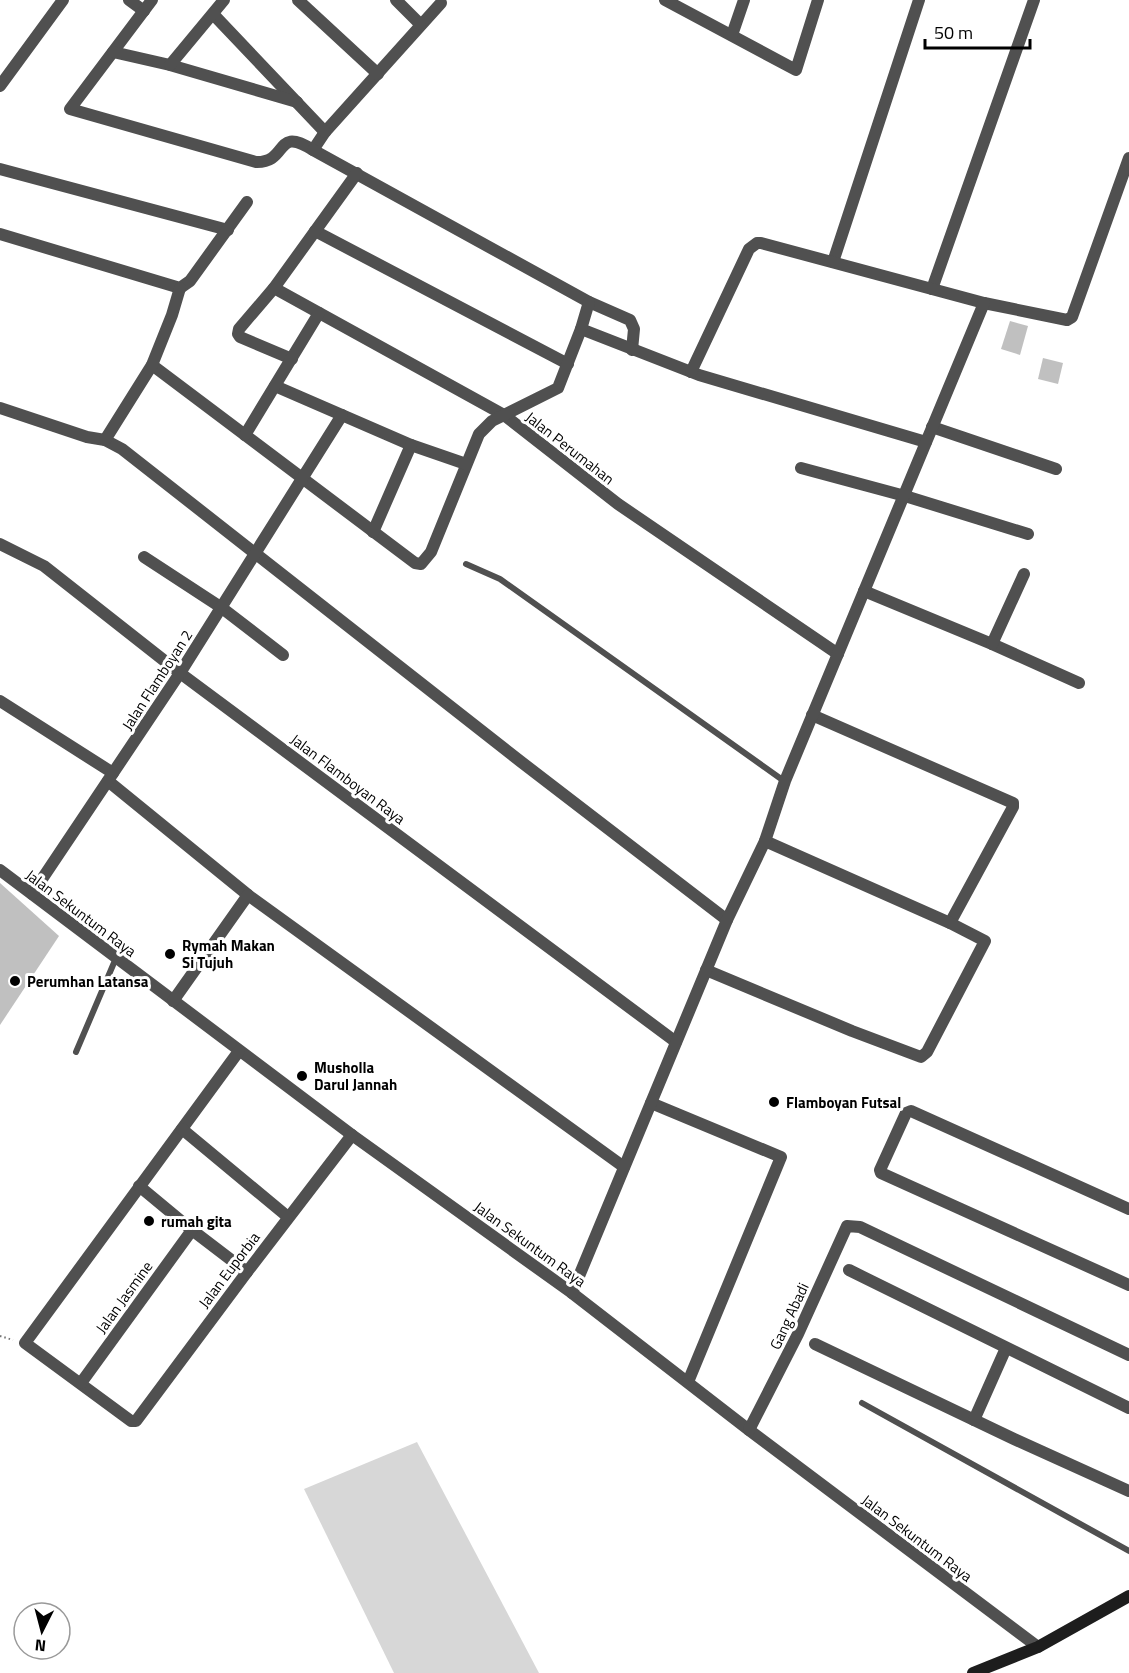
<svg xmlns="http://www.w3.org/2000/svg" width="1129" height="1673" font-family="'Titillium Web',sans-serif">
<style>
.green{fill:#d7d7d7}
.building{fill:#c0c0c0}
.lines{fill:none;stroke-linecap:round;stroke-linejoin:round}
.path{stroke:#727272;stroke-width:2;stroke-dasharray:1.5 3;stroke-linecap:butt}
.service{stroke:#505050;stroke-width:6}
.minor{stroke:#505050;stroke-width:12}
.secondary{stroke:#1d1d1d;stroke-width:12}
.poi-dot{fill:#000;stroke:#fff;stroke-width:2}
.labels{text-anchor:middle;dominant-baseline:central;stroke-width:6;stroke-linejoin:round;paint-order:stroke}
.street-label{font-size:15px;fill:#000;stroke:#fff}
.poi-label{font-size:15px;font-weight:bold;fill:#000;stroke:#fff;text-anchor:start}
</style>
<rect width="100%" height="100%" fill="#fff"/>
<path class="green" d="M417,1442L539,1673H394L304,1489Z"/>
<g class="building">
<path d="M1010,321L1028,326L1020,355L1001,349Z"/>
<path d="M1043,358L1063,363L1058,384L1038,379Z"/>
<path d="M0,883L59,936L0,1025Z"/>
</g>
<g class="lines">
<path class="path" d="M0,1336L13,1340"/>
<g class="service">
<path d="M466,564L500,579L784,781"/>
<path d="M76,1052L116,958"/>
<path d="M862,1403L1129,1551"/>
</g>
<g class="minor">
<path d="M129,0L144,11"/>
<path d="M152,0L70,109L256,162C289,163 274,125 313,150L325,132L441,3"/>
<path d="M298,0L378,74"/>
<path d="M396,0L420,24"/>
<path d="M665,0L796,70L818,0"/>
<path d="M213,14L325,132"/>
<path d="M732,35L744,0"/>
<path d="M113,52L170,65L297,102"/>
<path d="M170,65L224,0"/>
<path d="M0,86L63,0"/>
<path d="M313,150L589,302L630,320L634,329L632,350"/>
<path d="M0,169L228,230"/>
<path d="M315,231L568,364"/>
<path d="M0,234L180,288L190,281L247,202"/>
<path d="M833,262L919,0"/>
<path d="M274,288L504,415L618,504L838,654"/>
<path d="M932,289L1034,0"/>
<path d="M581,329L699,375L926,442"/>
<path d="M292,359L240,337L238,334L239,329L274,288L357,173"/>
<path d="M152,365L415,563L421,564L431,552L479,434L492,421L558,388L581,329L589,302"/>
<path d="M691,372L749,249L757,243H761L984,303L1067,320L1072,317L1129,158"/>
<path d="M275,386L411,445L466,464"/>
<path d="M0,408L87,437L105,440L122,449L520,761L727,920"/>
<path d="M932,427L1056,469"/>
<path d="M245,435L319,313"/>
<path d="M105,440L152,365L172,315L180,288"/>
<path d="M801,468L905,496L1028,534"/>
<path d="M373,532L411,445"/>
<path d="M0,544L44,566L180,673L676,1042"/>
<path d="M144,557L222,608L283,655"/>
<path d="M864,591L992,644L1079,683"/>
<path d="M992,644L1024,574"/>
<path d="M0,701L113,773"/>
<path d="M812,715L1013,803V807L950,923"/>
<path d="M108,781L248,895L624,1167"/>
<path d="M0,870L352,1135L572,1293L749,1430L1038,1647"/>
<path d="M32,894L180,673L342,415"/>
<path d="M706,970L852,1031L921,1057L927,1052L985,941L950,923L765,841"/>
<path d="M173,1001L248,895"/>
<path d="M239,1051L25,1343L131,1421H136L247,1272L352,1135"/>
<path d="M651,1103L781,1157L688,1382"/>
<path d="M182,1129L288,1217"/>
<path d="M139,1186L192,1230L247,1272"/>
<path d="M1129,1209L911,1111L906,1113L880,1170L881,1173L1129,1285"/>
<path d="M849,1270L1129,1408"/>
<path d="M572,1293L727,920L765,841L785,781L984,303"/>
<path d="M815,1344L1014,1439L1129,1491"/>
<path d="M81,1383L192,1230"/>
<path d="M974,1420L1006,1348"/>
<path d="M749,1430L798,1334L847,1226L860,1227L1129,1355"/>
</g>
<path class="secondary" d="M973,1673L1038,1647L1129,1596"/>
</g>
<g class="poi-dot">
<circle cx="170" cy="954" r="6"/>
<circle cx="15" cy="981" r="6"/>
<circle cx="302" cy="1076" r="6"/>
<circle cx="774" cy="1102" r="6"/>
<circle cx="149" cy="1221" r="6"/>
</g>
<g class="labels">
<g class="street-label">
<text transform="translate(570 448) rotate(38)">Jalan Perumahan</text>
<text transform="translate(157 680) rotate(-57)">Jalan Flamboyan 2</text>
<text transform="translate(348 779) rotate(37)">Jalan Flamboyan Raya</text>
<text transform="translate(81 913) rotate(37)">Jalan Sekuntum Raya</text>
<text transform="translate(530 1244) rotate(36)">Jalan Sekuntum Raya</text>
<text transform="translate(229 1270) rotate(-53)">Jalan Euporbia</text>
<text transform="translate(124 1297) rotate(-54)">Jalan Jasmine</text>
<text transform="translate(789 1316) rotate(-65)">Gang Abadi</text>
<text transform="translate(917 1538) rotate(37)">Jalan Sekuntum Raya</text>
</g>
<g class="poi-label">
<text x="182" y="945">Rymah Makan<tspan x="182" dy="17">Si Tujuh</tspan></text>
<text x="27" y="981">Perumhan Latansa</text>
<text x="314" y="1067">Musholla<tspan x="314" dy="17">Darul Jannah</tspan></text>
<text x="786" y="1102">Flamboyan Futsal</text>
<text x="161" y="1221">rumah gita</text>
</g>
</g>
<g transform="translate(42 1631) rotate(186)"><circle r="28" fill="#ffffff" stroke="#999999" stroke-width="1.5"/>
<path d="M0-4.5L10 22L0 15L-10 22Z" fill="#000000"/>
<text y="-9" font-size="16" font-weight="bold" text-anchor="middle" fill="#000000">N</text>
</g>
<path d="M925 39v9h105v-9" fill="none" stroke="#000000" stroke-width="3"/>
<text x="934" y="39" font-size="18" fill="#000000" stroke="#ffffff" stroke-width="4.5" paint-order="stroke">50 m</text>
</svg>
